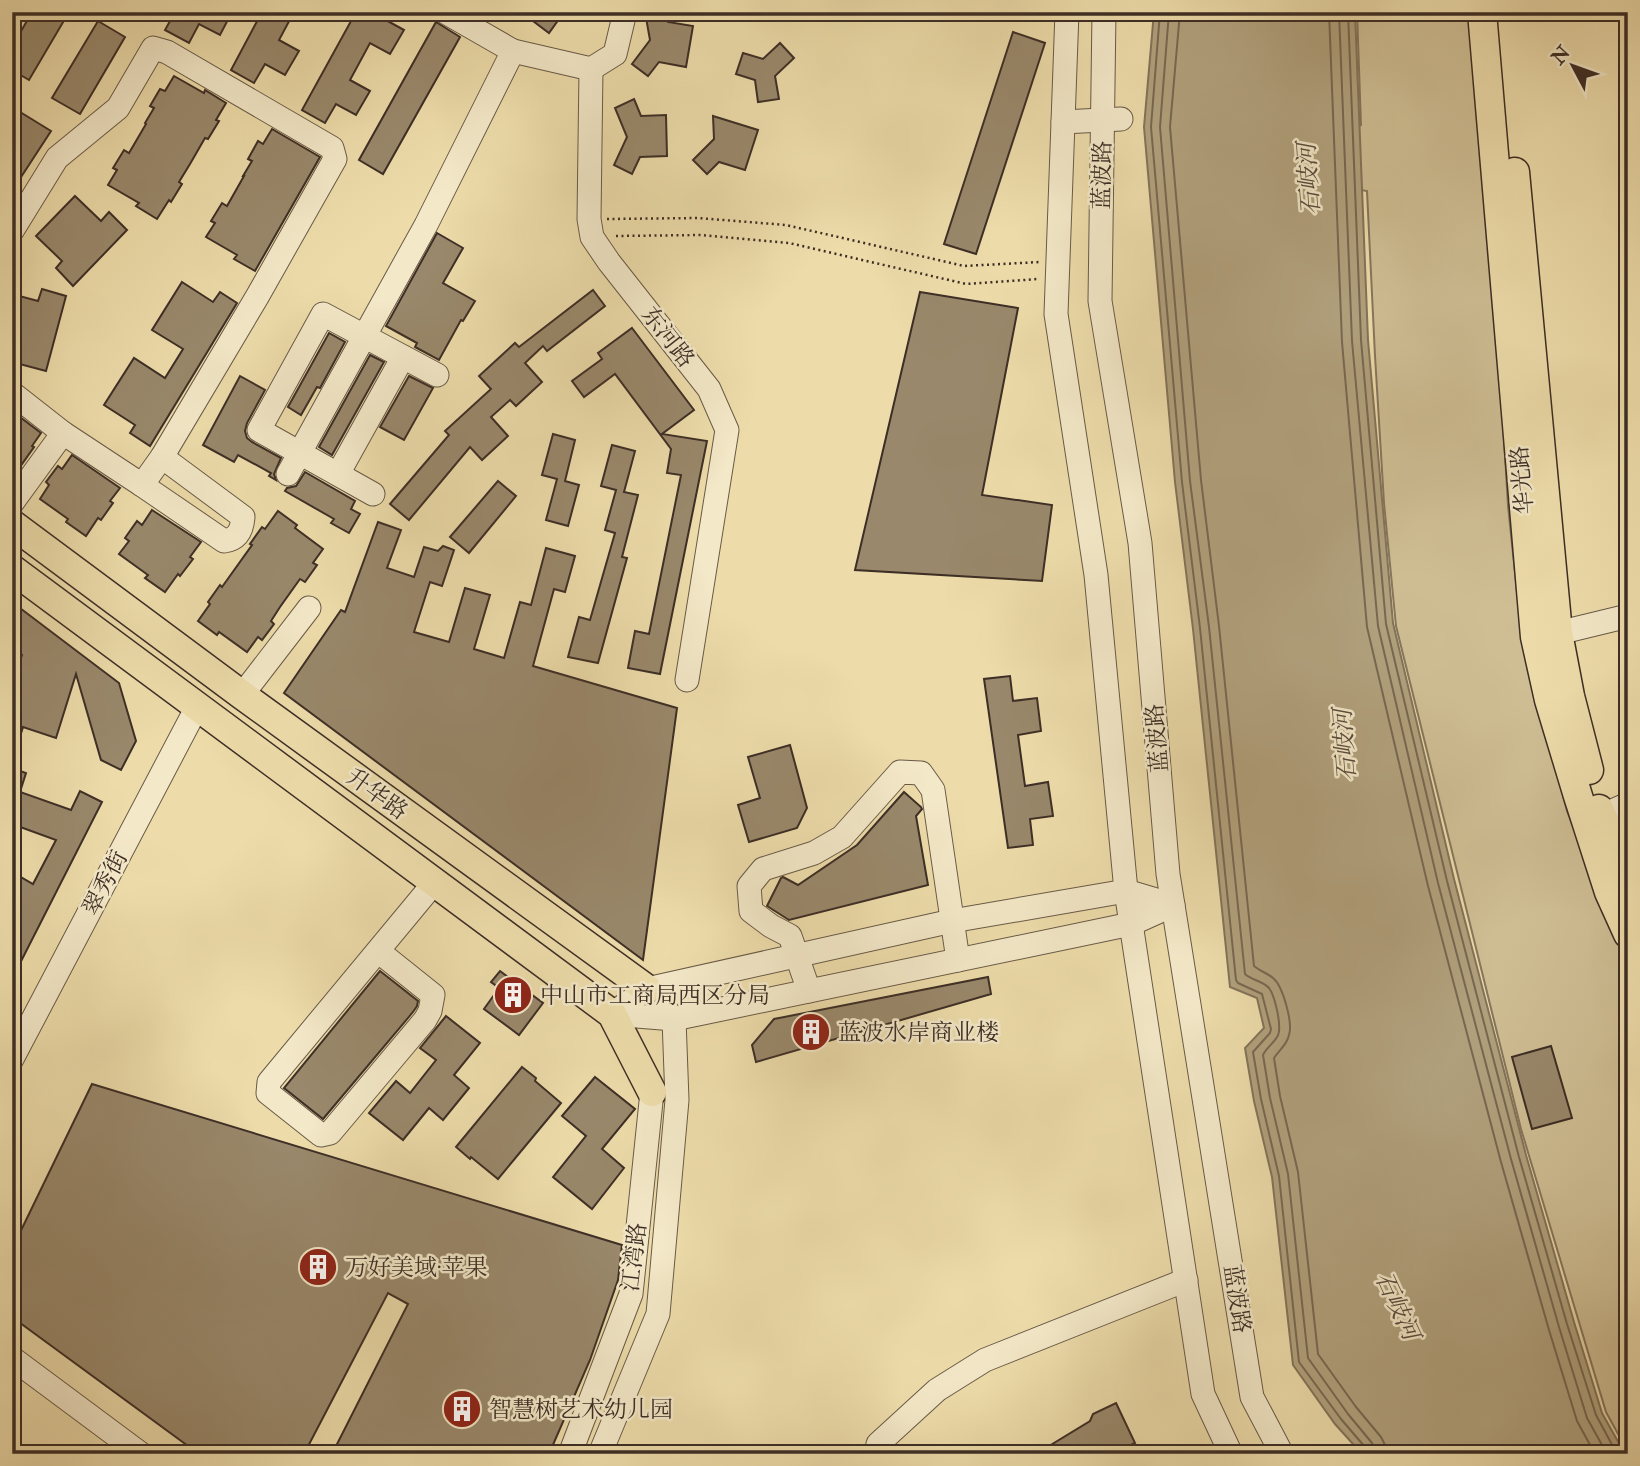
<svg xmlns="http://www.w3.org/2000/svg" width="1640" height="1466" font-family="'IM FELL Double Pica','Noto Serif SC',serif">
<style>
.green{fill:#cfbe94;stroke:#86765d;stroke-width:2}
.water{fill:#b1a17d;stroke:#83735a;stroke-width:2}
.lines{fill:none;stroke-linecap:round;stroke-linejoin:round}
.shore{stroke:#776852;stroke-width:2}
.building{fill:#99886b;stroke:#3d2e26;stroke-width:2}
.minor-casing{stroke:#695a47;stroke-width:25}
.major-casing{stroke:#3d2e26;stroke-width:31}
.path{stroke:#3d2e26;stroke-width:2.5;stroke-dasharray:2 3.5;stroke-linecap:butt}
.minor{stroke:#f3e8c8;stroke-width:23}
.major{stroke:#eddcaa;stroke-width:28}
.labels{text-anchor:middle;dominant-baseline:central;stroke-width:5;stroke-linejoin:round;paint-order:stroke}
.street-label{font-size:23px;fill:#3d2e26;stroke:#f3e8c8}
.poi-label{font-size:23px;fill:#3d2e26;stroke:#f3e8c8;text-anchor:start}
.water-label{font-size:24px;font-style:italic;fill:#5a4b3c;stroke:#f3e8c8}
</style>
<rect width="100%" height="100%" fill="#eddcaa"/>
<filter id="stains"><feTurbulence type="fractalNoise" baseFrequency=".00286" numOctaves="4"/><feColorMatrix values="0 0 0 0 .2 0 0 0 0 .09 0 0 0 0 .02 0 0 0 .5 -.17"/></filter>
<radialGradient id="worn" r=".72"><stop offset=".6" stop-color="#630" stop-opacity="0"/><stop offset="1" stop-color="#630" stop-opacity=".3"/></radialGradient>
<path class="green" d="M1357,12H1473L1492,234L1508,506L1522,639L1567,811L1610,920L1628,959V1452L1606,1412L1521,1129L1396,626L1384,503L1375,356L1367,191L1350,188L1348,131L1361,125Z"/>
<path class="water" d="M1154,12H1355L1368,340L1393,623L1454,879L1526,1155L1574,1322L1602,1413L1625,1454H1362L1335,1424L1293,1365L1272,1177L1254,1101L1245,1048L1264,1028L1257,998L1230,987L1193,629L1175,482L1144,127Z"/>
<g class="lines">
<g class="shore">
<path d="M1160,12L1151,127L1182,482L1200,628L1236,980L1238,983L1262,994L1271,1029L1270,1033L1253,1052L1261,1099L1279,1176L1299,1362L1341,1419L1365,1447L1366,1454"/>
<path d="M1169,12L1160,127L1190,481L1209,627L1245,974C1251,980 1263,981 1269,988C1275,996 1283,1029 1277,1037C1273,1044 1266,1048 1263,1055L1270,1098L1288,1174L1308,1358L1348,1414L1372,1443L1375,1454"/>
<path d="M1180,12L1170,127L1201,480L1219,626L1254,966C1260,971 1267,973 1273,978C1283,986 1293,1023 1289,1035C1287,1045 1279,1050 1274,1058L1280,1096L1298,1172L1318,1354L1356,1407L1381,1437L1385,1445L1386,1454"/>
<path d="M1329,12L1342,342L1367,627L1428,886L1501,1162L1549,1330L1577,1421L1595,1454"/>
<path d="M1339,12L1352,341L1378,626L1438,883L1511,1159L1559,1327L1587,1418L1607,1454"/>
<path d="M1348,12L1361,340L1386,624L1447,881L1519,1157L1567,1324L1596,1415L1617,1454"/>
</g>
</g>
<g class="building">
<path d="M32,12H69L29,80L12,70V47Z"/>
<path d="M175,12H232L220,35L199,24L189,43L165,30Z"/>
<path d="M262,12H294L279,40L299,51L285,75L265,64L254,83L231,70Z"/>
<path d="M356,12H387L384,19L404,30L390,54L370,43L350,80L370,91L356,115L336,104L325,123L302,110Z"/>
<path d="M539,12H564L549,33L533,21Z"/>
<path d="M645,12H667L668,22L693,26L686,67L659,62L648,76L632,64L650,40Z"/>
<path d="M98,21L125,37L80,114L52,98Z"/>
<path d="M436,22L460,37L383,174L359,160Z"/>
<path d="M1013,32L1045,43L976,254L944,244Z"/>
<path d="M780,43L794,58L775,76L779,99L758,102L755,80L736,74L743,53L763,59Z"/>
<path d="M174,76L204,93L205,90L226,103L216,120L219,121L208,139L205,138L190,164L179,182L182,184L171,202L169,200L157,219L136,206L139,203L108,185L117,170L113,168L124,150L129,153L146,124L145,123L154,108L150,106L160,89L165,91Z"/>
<path d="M634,99L641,116L666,115L667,156L640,157L632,174L614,165L627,137L615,108Z"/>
<path d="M12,107L51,131L12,191Z"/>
<path d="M713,116L758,130L745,170L719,162L707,174L693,160L714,139Z"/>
<path d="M272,129L320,157L255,271L234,259L237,255L206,237L215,223L211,221L222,203L227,206L244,176H243L252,161L248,159L258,141L263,144Z"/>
<path d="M75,196L101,221L109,212L127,230L73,286L56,268L62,261L36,236Z"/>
<path d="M437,233L463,248L443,283L475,301L463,321L461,320L439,360L415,347L417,343L386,326Z"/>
<path d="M182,282L213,302L220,292L237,303L150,446L130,433L135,425L104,405L134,358L165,378L183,349L152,330Z"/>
<path d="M42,289L66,296L46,371L12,362V294L38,301Z"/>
<path d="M593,290L605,306L547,351L543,346L525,363L542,382L516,406L510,400L491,417L508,436L482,460L470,447L409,520L390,504L449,435L445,431L491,389L479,376L515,343L519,347Z"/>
<path d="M920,292L1018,308L982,495L1052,505L1042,581L855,570Z"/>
<path d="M632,328L694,410L662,434L707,441L660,674L628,668L635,631L649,634L681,475L667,473L671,449L615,374L584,397L572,381L602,359L598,353Z"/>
<path d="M329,333L345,342L320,388L317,387L301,415L288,407Z"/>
<path d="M370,355L384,362L332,455L319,447Z"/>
<path d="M240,376L265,390L247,423L245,431L247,438L252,442L281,458L274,474L276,480L269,476L271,473L238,455L234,462L203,445Z"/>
<path d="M409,376L433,388L404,440L380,427Z"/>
<path d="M12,411L41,433L32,446L34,447L22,464L12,457Z"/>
<path d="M553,434L575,440L565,481L579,485L568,526L546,520L557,479L542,475Z"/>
<path d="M612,445L635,451L624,492L638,495L622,557L627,558L598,663L568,657L579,617L590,620L615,533L605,530L616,490L601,486Z"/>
<path d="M72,455L120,488L110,501L113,503L101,520L98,518L86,536L66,522L68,519L40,499L49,485L46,482L58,466L62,469Z"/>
<path d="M305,472L355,501L351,509L360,514L349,533L331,523L334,519L285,491L287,488L296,486Z"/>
<path d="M498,481L516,496L469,553L450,537Z"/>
<path d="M152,510L201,542L190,557L193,559L180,576L178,574L165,592L145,578L148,575L119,554L129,541L125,538L137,521L142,525Z"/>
<path d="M278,511L297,525L295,528L323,549L313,563L317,565L305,582L300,579L280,607L271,621L274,624L262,640L258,637L247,652L219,632L217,635L198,621L210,604L208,602L220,585L222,587L252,545L250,544L262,527L265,529Z"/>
<path d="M378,522L401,530L387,568L414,577L424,547L438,551L443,546L454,550L442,586L430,582L414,632L449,642L465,588L490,595L474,649L504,658L520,602L531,605L546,548L575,556L565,592L554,589L533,666L677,708L643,960L284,693L341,610L345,612Z"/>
<path d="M12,602L119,683L136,741L121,770L101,760L76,674L56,738L23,727L15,753H12V685L22,655L12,648Z"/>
<path d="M1010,676L1013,701L1037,698L1041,731L1018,735L1025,786L1048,782L1053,816L1030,819L1033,845L1008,848L984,679Z"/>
<path d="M790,745L807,808L797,828L749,842L738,805L760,798L748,757Z"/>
<path d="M12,768L26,773L20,792L71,810L80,791L102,802L12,979V872L33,884L56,840L12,824Z"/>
<path d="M904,792L921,807L922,809L916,816L928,885L789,920L767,906L781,878L783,877L798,885L857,845Z"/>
<path d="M380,971L418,1001L417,1006L413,1012L323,1119L284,1088Z"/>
<path d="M500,971L543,1003L519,1035L484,1009L499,988L491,982Z"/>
<path d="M988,977L991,994L756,1062L752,1045L774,1019Z"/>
<path d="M446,1016L480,1043L454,1075L469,1088L443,1120L429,1108L403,1140L369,1113L396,1081L410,1093L436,1060L420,1048Z"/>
<path d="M1551,1046L1572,1118L1532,1129L1512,1057Z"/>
<path d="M522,1067L536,1078L535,1081L561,1103L498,1179L471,1157L470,1159L456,1147Z"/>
<path d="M595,1077L635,1109L602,1149L624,1168L592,1209L553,1177L586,1136L562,1116Z"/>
<path d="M92,1084L622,1245L618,1280L590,1360L549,1454H332L408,1304L388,1293L304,1454H199L12,1317V1249Z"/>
<path d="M1116,1403L1135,1443L1112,1454L1106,1451L1101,1454H1036L1090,1421L1093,1414Z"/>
</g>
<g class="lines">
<g class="minor-casing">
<g id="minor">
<path d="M445,12L513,51L591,69"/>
<path d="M1067,12L1056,314L1096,575L1126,891L1203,1394L1231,1454"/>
<path d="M1104,12L1100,301L1140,543L1168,874L1252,1397L1282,1454"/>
<path d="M591,69L589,219L592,237L609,262L709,389L727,430L687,680"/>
<path d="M591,69L615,54L625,12"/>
<path d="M1063,122L1121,119"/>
<path d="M12,231L57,158L118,108L153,48L167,52L332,148L335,159L257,297L162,457L142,485L63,433L12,393"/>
<path d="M288,474L426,225L513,51"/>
<path d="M338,474L403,357"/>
<path d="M142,485L224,541C238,539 242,530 243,517L162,457"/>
<path d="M373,494L259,430L323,314L437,375"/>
<path d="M12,503L63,433"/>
<path d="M1558,633L1628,616"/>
<path d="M242,695L309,608"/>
<path d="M1601,816L1628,804"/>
<path d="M1126,891L1173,905L1131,924L674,1019L612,1014L647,989L952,921Z"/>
<path d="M378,951L433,995L430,1011L425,1020L330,1133L321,1135L268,1093L269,1082L434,883"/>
<path d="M809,991L790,936L771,926L751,911L749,886L763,869L814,853L842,837L900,772L921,773L933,790L958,960"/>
<path d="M12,1059L197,707"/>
<path d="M12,1358L141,1454"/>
<path d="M570,1454L631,1294L652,1092"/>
<path d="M600,1454L658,1314L677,1100L674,1019L664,1008"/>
<path d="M876,1454L878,1444L937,1390L985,1360L1186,1280"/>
</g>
</g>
<g class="major-casing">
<g id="major">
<path d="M1482,12L1535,637L1549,700L1578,796L1609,892L1628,934"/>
<path d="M1515,172L1558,633L1570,696L1589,770"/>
<path d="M12,524L242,695L647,989"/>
<path d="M12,569L612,1014L652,1092"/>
<path d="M1599,809L1628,873"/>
</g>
</g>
<g class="path">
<path d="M607,219L698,218L786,225L964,266L1040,262"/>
<path d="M616,236L700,235L789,243L966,284L1038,279"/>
</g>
<use href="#minor" class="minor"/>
<use href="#major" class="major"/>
</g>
<defs>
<g id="building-disc" transform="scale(2.0125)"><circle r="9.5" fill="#8f2418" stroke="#f3e8c8"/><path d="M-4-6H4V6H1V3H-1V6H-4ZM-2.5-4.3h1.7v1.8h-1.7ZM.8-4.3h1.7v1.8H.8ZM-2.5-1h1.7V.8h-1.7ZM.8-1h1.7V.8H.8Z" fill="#fff"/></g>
</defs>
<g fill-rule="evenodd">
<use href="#building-disc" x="513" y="995"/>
<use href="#building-disc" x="811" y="1032"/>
<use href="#building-disc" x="318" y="1267"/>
<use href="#building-disc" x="462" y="1409"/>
</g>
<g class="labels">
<g class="street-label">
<text transform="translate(1102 175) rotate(-89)">蓝波路</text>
<text transform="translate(668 337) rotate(52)">东河路</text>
<text transform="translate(1522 480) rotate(-95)">华光路</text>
<text transform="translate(1157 738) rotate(-95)">蓝波路</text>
<text transform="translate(377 794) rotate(36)">升华路</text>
<text transform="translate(105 883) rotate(-62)">翠秀街</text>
<text transform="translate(634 1257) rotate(-83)">江湾路</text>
<text transform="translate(1237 1299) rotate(81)">蓝波路</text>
</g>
<g class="poi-label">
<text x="540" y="995">中山市工商局西区分局</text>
<text x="838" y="1032">蓝波水岸商业楼</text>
<text x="345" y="1267">万好美域·苹果</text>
<text x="489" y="1409">智慧树艺术幼儿园</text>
</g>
<g class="water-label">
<text transform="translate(1309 179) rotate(-94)">石岐河</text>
<text transform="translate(1345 745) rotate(-94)">石岐河</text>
<text transform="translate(1397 1306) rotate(65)">石岐河</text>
</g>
</g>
<rect width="1640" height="1466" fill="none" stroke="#eddcaa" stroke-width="42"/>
<rect x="14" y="14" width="1612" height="1438" fill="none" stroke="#3d2e26" stroke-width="3.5"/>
<rect x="21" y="21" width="1598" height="1424" fill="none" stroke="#3d2e26" stroke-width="2"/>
<g transform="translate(1573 66) rotate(311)" stroke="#f3e8c8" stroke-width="5" paint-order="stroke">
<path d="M0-5L12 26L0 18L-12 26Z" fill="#3d2e26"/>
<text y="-10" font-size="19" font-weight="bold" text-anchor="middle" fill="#3d2e26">N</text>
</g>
<rect width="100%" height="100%" filter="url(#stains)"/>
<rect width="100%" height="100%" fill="url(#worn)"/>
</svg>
